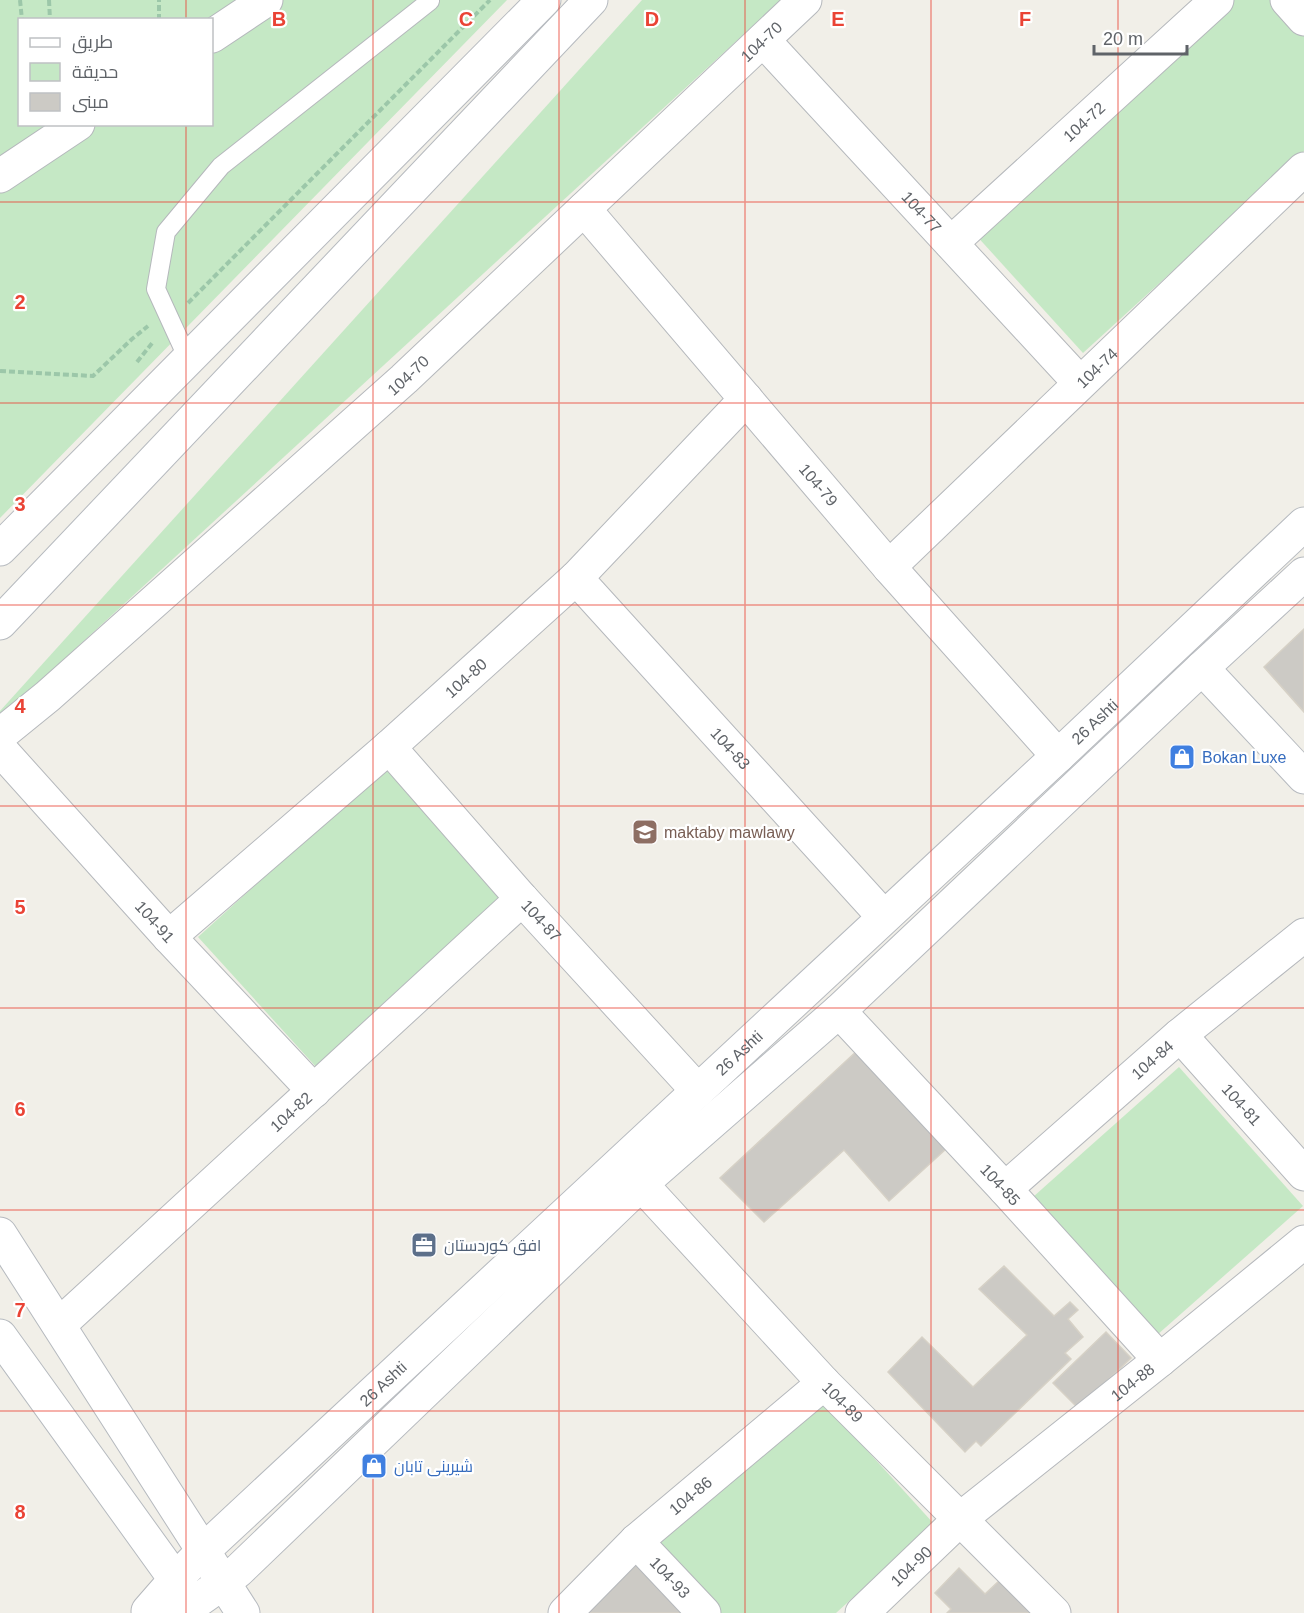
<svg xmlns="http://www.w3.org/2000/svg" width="1304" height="1613" font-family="Helvetica,Cairo,sans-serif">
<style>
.green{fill:#c5e8c5;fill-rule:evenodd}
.building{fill:#cccac5;stroke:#d6d1c6;stroke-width:1.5}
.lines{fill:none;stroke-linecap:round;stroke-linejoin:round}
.lane-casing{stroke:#b5b8bc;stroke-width:20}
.street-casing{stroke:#b5b8bc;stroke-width:35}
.secondary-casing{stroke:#b6babf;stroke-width:35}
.path{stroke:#9cc7a9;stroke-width:4;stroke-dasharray:6 3;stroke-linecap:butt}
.lane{stroke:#fff;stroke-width:18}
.street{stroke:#fff;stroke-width:33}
.secondary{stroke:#fff;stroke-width:33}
.grid{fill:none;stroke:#ea4335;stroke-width:1.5;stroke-opacity:0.55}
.labels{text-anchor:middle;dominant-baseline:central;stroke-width:4.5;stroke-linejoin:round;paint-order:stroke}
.street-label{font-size:16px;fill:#5f6368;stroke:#fff}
.shop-label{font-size:16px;fill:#366cbe;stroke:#fff;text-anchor:start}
.education-label{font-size:16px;fill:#785e54;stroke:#fff;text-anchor:start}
.service-label{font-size:16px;fill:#4e5e75;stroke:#fff;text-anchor:start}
.grid-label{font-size:20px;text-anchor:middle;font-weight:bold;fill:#ea4335;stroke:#fff;stroke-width:4.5;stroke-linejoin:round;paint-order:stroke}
</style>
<rect width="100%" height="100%" fill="#f1efe8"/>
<g class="green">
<path d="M0,0H507L0,518ZM20,20H212V124H20Z"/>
<path d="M642,0H781L0,718V711Z"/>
<path d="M1229,0H1271L1304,36V151L1083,353L974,233Z"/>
<path d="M387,766L507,897L317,1068L198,937Z"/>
<path d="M1179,1067L1303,1206L1148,1343L1024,1205Z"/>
<path d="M814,1392L934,1524L836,1613H709L646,1545Z"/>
</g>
<g class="building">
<path d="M1304,629V712L1264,667Z"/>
<path d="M860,1048L946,1149L889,1201L844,1150L764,1222L720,1178Z"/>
<path d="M1004,1266L1054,1316L1070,1302L1078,1310L1068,1319L1083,1337L1065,1353L1071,1359L981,1446L976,1441L965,1452L888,1372L922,1337L973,1387L1027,1335L979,1289Z"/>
<path d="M1106,1332L1131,1358L1078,1408L1053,1383Z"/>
<path d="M642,1557L694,1613H580Z"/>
<path d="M959,1568L985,1594L1000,1580L1034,1613H947L951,1609L935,1593Z"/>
</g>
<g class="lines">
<g class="lane-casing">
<path id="lane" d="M188,359L156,289L166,232L221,166L430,1"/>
</g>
<g class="street-casing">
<g id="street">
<path d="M1287,0L1304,19"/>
<path d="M212,36L266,0"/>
<path id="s1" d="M763,40L1080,383"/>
<path d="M0,176L78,124"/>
<path id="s2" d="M584,209L889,567L1058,756"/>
<path id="s3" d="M951,243L1217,0"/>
<path id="s4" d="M889,567L1304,169"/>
<path id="s5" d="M576,578L884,917"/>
<path id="s6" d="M0,735L48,696L404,379L805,0"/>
<path id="s7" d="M389,747L522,899L698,1091"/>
<path id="s8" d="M0,749L169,937L314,1091"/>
<path id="s9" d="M169,937L389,747L576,578L746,399"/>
<path id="s10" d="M839,1011L1005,1189L1160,1360"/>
<path id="s11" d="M1180,1035L1304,1174"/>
<path id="s12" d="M641,1184L824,1383L1054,1613"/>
<path id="s13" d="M1005,1189L1180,1035L1304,935"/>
<path id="s14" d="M59,1325L522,899"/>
<path id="s15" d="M636,1541L704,1613"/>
<path d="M175,1580L148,1611L193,1604"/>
<path id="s16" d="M565,1613L636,1541L824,1383"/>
<path id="s17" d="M862,1613L959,1520L1160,1360L1304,1242"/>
</g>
</g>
<g class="secondary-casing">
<g id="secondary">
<path d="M0,549L544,0"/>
<path d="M0,623L591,0"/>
<path d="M1202,668L1304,777"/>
<path d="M0,1234L243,1613"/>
<path d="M0,1336L188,1597"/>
<path id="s18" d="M175,1580L204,1550L1058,756L1304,524"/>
<path d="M193,1604L224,1582L239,1570L641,1184L839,1011L1202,668L1304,574"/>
</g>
</g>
<g class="path">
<path d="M20,0L22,20"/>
<path d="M49,0L50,20"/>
<path d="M159,20V0"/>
<path d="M188,303L490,0"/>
<path d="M137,362L153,342"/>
<path d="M0,371L93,376L132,339L148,326"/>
</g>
<use href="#lane" class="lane"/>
<use href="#street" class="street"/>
<use href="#secondary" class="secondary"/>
</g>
<path class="grid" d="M186,0V20M373,0V1613M559,0V1613M745,0V1613M931,0V1613M1118,0V1613M186,124V1613M0,202H1304M0,403H1304M0,605H1304M0,806H1304M0,1008H1304M0,1210H1304M0,1411H1304"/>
<defs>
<g id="shop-square" transform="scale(1.35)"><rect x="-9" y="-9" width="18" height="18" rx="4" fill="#3f7fe0" stroke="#fff"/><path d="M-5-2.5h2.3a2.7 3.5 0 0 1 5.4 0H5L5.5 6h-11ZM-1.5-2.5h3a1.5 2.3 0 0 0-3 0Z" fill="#fff"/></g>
<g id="school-square" transform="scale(1.35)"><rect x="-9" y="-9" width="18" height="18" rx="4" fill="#8d6e63" stroke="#fff"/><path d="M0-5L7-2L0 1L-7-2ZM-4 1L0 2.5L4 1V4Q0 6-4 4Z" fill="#fff"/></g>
<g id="office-square" transform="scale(1.35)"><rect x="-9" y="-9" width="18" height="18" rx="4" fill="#5c6f8a" stroke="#fff"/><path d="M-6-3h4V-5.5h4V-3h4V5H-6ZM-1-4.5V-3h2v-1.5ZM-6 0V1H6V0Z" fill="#fff"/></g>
</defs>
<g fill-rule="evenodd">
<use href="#shop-square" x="1182" y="757"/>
<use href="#school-square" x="645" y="832"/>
<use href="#office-square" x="424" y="1245"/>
<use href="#shop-square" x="374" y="1466"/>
</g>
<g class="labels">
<g class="street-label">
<text stroke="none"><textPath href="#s6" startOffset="1030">104-70</textPath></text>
<text stroke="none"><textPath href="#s3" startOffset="180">104-72</textPath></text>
<text stroke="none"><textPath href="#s1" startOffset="234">104-77</textPath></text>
<text stroke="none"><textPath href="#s4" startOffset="288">104-74</textPath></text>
<text stroke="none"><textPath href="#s6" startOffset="544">104-70</textPath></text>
<text stroke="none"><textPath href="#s2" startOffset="362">104-79</textPath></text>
<text stroke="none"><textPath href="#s9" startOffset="394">104-80</textPath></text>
<text stroke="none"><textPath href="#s18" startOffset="1258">26 Ashti</textPath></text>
<text stroke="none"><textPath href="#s5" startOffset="230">104-83</textPath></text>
<text stroke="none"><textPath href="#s7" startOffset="231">104-87</textPath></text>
<text stroke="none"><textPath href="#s8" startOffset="232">104-91</textPath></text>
<text stroke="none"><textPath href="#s18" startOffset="772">26 Ashti</textPath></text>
<text stroke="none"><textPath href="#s13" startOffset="196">104-84</textPath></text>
<text stroke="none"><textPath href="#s11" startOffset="93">104-81</textPath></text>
<text stroke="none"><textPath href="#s14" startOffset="315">104-82</textPath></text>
<text stroke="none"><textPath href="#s10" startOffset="237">104-85</textPath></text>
<text stroke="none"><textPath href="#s17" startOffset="356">104-88</textPath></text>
<text stroke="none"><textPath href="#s18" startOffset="286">26 Ashti</textPath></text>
<text stroke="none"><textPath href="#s12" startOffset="297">104-89</textPath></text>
<text stroke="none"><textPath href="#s16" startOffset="172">104-86</textPath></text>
<text stroke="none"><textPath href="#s17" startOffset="68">104-90</textPath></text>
<text stroke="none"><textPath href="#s15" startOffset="50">104-93</textPath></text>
</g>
<g class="shop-label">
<text x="1202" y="757">Bokan Luxe</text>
<text x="394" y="1466">شیرینی تابان</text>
</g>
<g class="education-label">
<text x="664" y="832">maktaby mawlawy</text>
</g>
<g class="service-label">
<text x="444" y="1245">افق كوردستان</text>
</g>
</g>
<g class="grid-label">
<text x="279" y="26">B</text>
<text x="466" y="26">C</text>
<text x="652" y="26">D</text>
<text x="838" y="26">E</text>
<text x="1025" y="26">F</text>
<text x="20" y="309">2</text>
<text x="20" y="511">3</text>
<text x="20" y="713">4</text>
<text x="20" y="914">5</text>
<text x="20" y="1116">6</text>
<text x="20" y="1317">7</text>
<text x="20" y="1519">8</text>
</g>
<rect x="18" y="18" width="195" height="108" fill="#ffffff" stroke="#bfc1c3" stroke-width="1.5"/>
<rect x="30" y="38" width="30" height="9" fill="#ffffff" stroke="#bfc1c3" stroke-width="1.5"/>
<text x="72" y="48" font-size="18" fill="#5f6368">طريق</text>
<rect x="30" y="63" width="30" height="18" fill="#c5e8c5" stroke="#bfc1c3" stroke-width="1.5"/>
<text x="72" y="78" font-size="18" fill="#5f6368">حديقة</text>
<rect x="30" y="93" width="30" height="18" fill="#cccac5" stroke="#bfc1c3" stroke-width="1.5"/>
<text x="72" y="108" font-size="18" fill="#5f6368">مبنى</text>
<path d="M1094 45v9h93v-9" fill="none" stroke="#5f6368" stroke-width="3"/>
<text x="1103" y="45" font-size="18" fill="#5f6368" stroke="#ffffff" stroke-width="4.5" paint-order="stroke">20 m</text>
</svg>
